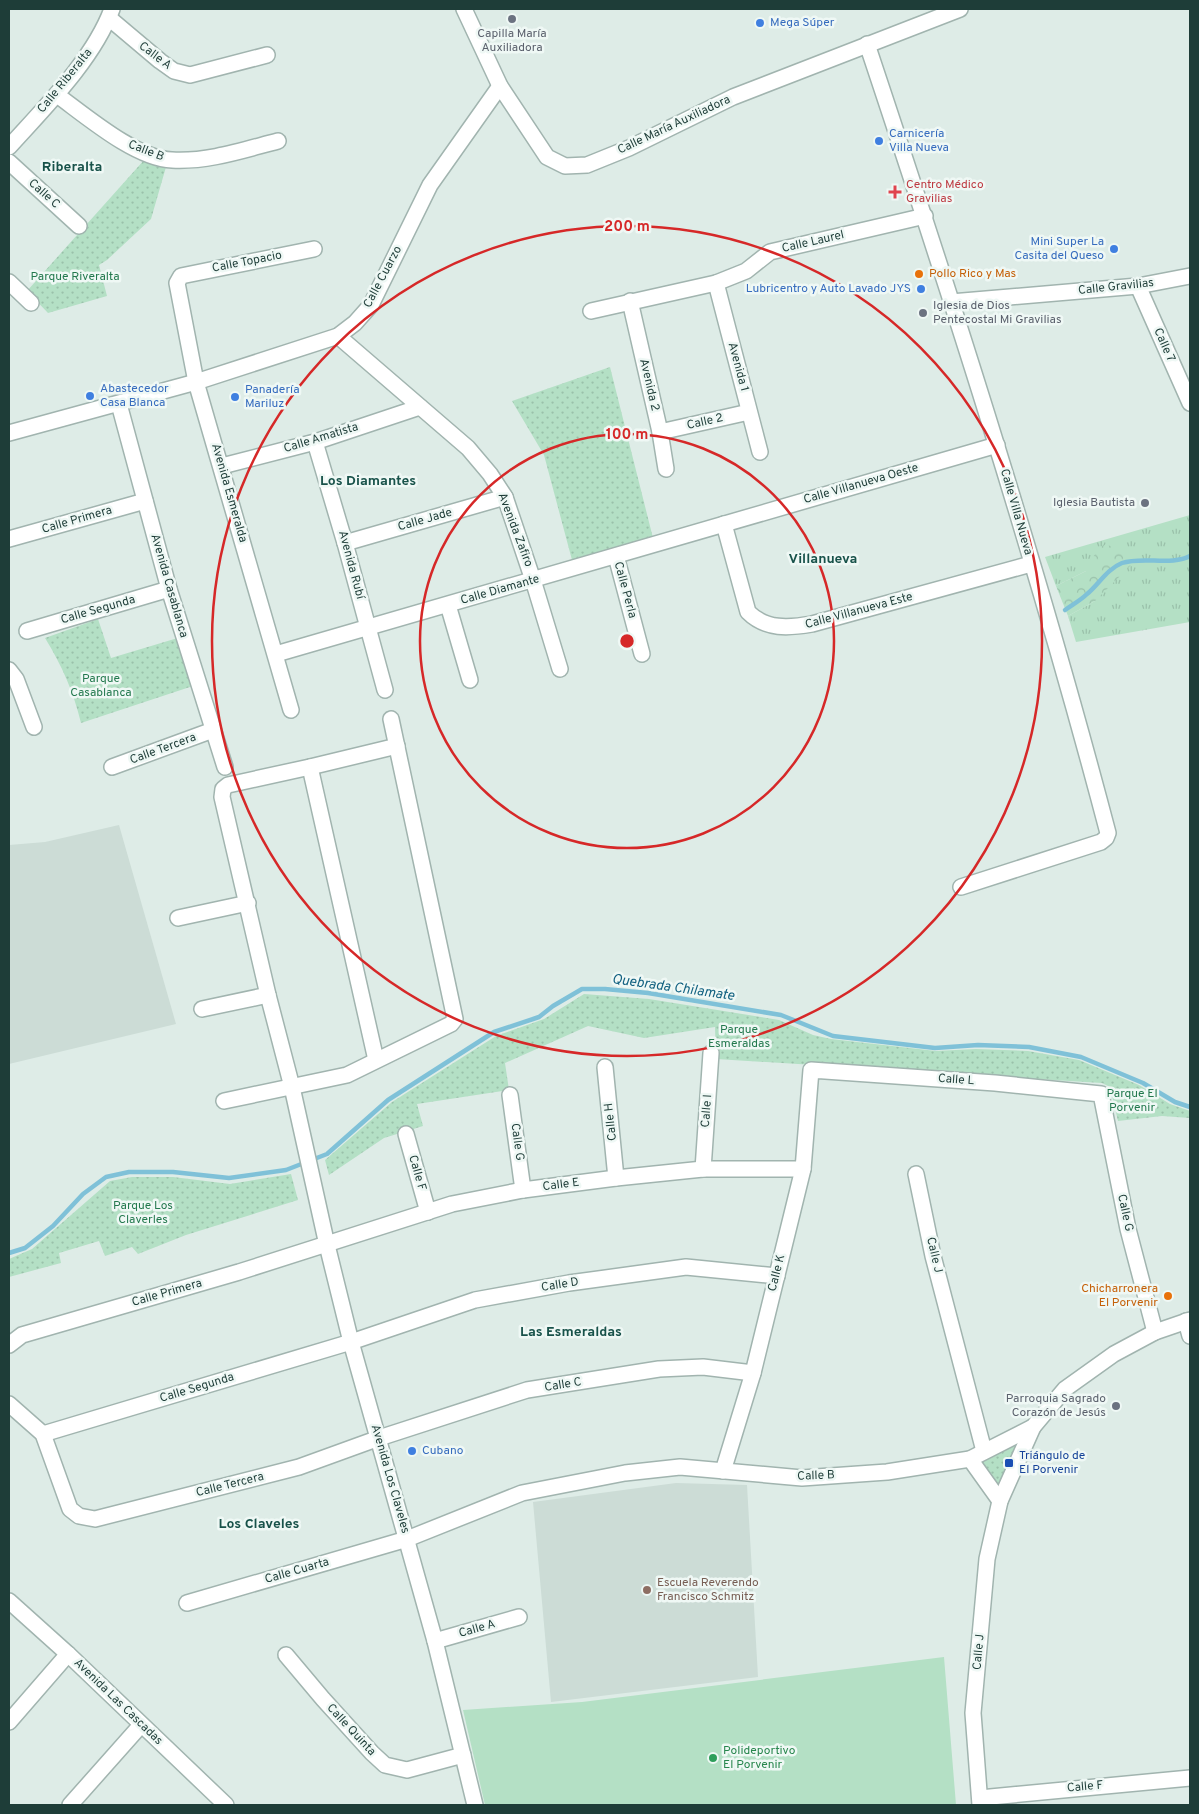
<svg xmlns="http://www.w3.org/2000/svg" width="1199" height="1814" font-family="Overpass,sans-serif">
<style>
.built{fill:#ccdcd6}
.grass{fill:url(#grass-tufts)}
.forest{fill:url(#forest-crowns)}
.park{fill:url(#park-dots)}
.garden{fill:#b4e0c5}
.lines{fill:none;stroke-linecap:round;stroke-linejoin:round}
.stream{stroke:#7fc1d8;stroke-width:4.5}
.minor-casing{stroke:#a1b4af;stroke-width:18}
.minor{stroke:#fff;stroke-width:15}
.ring{fill:none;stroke:#d62828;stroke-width:2.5}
.worship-dot{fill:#6b7280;stroke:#eff8f5;stroke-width:2}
.shop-dot{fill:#3f7fe0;stroke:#eff8f5;stroke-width:2}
.health-dot{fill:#e0444e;stroke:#eff8f5;stroke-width:2}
.food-dot{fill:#e8710a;stroke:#eff8f5;stroke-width:2}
.transit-dot{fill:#1a4fb4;stroke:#eff8f5;stroke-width:2}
.education-dot{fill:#8d6e63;stroke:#eff8f5;stroke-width:2}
.leisure-dot{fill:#2e9e5b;stroke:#eff8f5;stroke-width:2}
.labels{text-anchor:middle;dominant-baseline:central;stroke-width:5;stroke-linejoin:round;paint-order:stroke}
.shop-label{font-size:12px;fill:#366cbe;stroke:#eff8f5;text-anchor:start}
.worship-label{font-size:12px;fill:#5b616d;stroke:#eff8f5;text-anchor:end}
.street-label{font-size:12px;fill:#1e3d38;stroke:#eff8f5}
.health-label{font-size:12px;fill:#be3a42;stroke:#eff8f5;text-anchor:start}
.food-label{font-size:12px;fill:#c56008;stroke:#eff8f5;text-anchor:start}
.park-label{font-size:12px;fill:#23794e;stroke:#eff8f5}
.transit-label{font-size:12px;fill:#164399;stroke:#eff8f5;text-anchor:start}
.education-label{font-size:12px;fill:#785e54;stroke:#eff8f5;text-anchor:start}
.leisure-label{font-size:12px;fill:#27864d;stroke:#eff8f5;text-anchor:start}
.neighbourhood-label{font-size:14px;font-weight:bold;fill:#18524a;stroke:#eff8f5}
.water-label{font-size:14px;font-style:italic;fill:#126180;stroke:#eff8f5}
.centre{fill:#d62828;stroke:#eff8f5;stroke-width:2.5}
.ring-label{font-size:15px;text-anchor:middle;font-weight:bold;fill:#d62828;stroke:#eff8f5;stroke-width:5;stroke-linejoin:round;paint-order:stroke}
</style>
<defs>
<pattern id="grass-tufts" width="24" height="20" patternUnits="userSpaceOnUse" patternTransform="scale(1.25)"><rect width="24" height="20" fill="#b4e0c5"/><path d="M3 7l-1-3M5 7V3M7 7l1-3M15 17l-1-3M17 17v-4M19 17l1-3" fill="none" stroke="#9ac1aa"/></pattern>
<pattern id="forest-crowns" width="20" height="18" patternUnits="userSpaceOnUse" patternTransform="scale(1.25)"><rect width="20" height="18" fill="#b4e0c5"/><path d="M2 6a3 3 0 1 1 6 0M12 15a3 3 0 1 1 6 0" fill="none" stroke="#9ac1aa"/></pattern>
<pattern id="park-dots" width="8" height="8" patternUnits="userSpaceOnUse" patternTransform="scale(1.25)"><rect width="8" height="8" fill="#b4e0c5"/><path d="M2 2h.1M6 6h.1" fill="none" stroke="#9ac1aa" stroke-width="1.8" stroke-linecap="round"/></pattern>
</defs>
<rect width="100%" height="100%" fill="#deece7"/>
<g class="built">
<path d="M119,825L176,1024L9,1064V845L45,842Z"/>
<path d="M676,1483L747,1485L758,1677L551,1702L533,1502Z"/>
</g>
<path class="grass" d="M1190,515V622L1076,642L1068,616L1095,601L1086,571L1056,586L1045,557Z"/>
<path class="forest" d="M1103,545L1120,547L1131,565L1095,601L1068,616L1056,586L1086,571V565Z"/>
<g class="park">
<path d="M145,159L166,167L151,219L107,260L99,265L107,296L48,313L27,291Z"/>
<path d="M610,367L653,538L572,560L544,455L512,401Z"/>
<path d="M98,619L111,658L181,637L196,685L81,723C73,690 62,666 45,638Z"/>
<path d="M584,994L649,999L779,1020L813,1035L831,1039L936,1051L976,1049L1028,1051L1079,1060L1139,1085L1170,1104L1190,1111V1118L1162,1116L1118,1121L1110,1087L1102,1083L716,1059L715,1027L644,1038L588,1026L505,1063L509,1090L417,1104L423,1126L384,1138L329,1175L325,1160L392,1102L496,1036L544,1019Z"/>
<path d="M291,1174L298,1200L186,1235L138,1254L132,1247L105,1256L99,1241L59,1253L61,1263L9,1277V1259L32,1249L110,1181L132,1177H173L230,1184Z"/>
<path d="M1023,1435L1000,1486L980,1461Z"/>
</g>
<path class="garden" d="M944,1657L956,1805H485L463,1710L582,1702Z"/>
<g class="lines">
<g class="stream">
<path d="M1065,610C1072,605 1081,600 1087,594C1099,584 1107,569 1122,563C1142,556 1172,566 1190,556"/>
<path d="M9,1253L25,1248L53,1226L83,1194L106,1177L129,1172H173L229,1178L286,1170L327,1154L388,1100L494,1032L539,1017L553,1006L582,989H605L648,993L781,1015L833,1036L935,1048L978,1045L1029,1047L1081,1057L1143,1083L1175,1102L1190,1107"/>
</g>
<g class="minor-casing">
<g id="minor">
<path d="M464,9L500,86L547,157L565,166L587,165L629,148L733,97L960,9"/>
<path d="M109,18L160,61L174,71L190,75L267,55"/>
<path d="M867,44C954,305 1038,567 1108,833L1106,838L1101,842L961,887"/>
<path d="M57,95C86,116 136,159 172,160C208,162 243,150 278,141"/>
<path d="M9,147C45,107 93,60 112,9"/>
<path d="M9,162L79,226"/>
<path d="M9,282L31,303"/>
<path d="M716,283L760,452"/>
<path d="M1138,286L1190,403"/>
<path d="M630,301L660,432L666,469"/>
<path d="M951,302L1138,286L1190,276"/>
<path d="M591,311L716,283L746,271L770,252L925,216"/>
<path d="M338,336L468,448L490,474L505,497L533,580L560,669"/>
<path d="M119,404L169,589L225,767"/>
<path d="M660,432L749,412"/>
<path d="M9,433L196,382L338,336L355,323L371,305L430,185L500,86"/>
<path d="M315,442L345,543L385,690"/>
<path d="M222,466L315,442L420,407"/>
<path d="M724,524L748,612C766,630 789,628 812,624L1031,564"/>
<path d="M9,539L145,501"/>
<path d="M345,543L505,497"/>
<path d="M616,556L642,654"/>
<path d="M448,605L470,680"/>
<path d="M27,631L169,589"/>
<path d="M276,654L997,445"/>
<path d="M9,670L16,679L34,727"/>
<path d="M291,710L196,382L177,283L181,276L314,249"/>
<path d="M397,746L310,767L228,785L223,789L222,797L268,995L292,1087L327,1245L351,1342L435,1641L475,1805"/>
<path d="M112,767L213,730"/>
<path d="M310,767L376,1060"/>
<path d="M178,918L248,903"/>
<path d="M202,1009L268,995"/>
<path d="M605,1067L616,1178"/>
<path d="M510,1095L523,1190"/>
<path d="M224,1101L347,1075L451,1024L455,1019L391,719"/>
<path d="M406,1134L428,1212"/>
<path d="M703,1169L711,1053"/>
<path d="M916,1174L933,1256L984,1451"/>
<path d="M1186,1321L1190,1336"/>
<path d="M9,1345L22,1335L239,1272L452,1204L523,1190L616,1178L703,1169H803"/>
<path d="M9,1404L43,1434L70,1509L79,1516L95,1519L299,1467L379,1438L527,1390L659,1369L703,1367L753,1373"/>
<path d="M43,1434L351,1342L475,1300L569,1283L686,1267L777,1276"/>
<path d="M970,1459L1000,1501"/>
<path d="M723,1471L753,1373L803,1169L811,1070L995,1083L1101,1094L1128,1229L1155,1332"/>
<path d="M9,1601L68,1654L226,1805"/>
<path d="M187,1603L407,1539L522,1493L625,1473L680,1467L802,1478L887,1472L970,1459L1033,1427L1065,1389L1114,1354L1155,1332L1190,1320"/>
<path d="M435,1641L519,1617"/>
<path d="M286,1655L323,1699L372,1753L385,1765L407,1770L463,1755"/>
<path d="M9,1722L68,1654"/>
<path d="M980,1798L1190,1778"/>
<path d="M70,1805L141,1725"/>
<path d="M980,1805L973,1713L987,1559L1000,1501L1033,1427"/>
</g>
</g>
<use href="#minor" class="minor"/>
</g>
<g class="ring">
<circle cx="627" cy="641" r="207"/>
<circle cx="627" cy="641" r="415"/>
</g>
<g class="worship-dot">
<circle cx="512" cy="19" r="5"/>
<circle cx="923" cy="313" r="5"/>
<circle cx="1145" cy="503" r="5"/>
<circle cx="1116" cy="1406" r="5"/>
</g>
<g class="shop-dot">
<circle cx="760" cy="23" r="5"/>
<circle cx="879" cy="141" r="5"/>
<circle cx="1114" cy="249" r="5"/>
<circle cx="921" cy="289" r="5"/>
<circle cx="90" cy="396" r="5"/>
<circle cx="235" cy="397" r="5"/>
<circle cx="412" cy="1451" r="5"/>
</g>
<path class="health-dot" d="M892.5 184.5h5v5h5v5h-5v5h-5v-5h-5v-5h5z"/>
<g class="food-dot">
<circle cx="919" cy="274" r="5"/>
<circle cx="1168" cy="1296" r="5"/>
</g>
<rect class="transit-dot" x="1004" y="1458" width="10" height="10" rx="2.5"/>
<circle class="education-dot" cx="647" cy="1590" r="5"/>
<circle class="leisure-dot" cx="713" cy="1758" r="5"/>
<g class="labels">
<g class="shop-label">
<text x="770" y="23">Mega Súper</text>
<text x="889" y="134">Carnicería<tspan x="889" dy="14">Villa Nueva</tspan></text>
<text x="1104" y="242" text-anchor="end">Mini Super La<tspan x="1104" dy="14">Casita del Queso</tspan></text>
<text x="911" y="289" text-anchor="end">Lubricentro y Auto Lavado JYS</text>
<text x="100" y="389">Abastecedor<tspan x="100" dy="14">Casa Blanca</tspan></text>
<text x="245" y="390">Panadería<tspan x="245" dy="14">Mariluz</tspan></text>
<text x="422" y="1451">Cubano</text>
</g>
<g class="worship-label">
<text x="512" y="34" text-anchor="middle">Capilla María<tspan x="512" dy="14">Auxiliadora</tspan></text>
<text x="933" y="306" text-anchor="start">Iglesia de Dios<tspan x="933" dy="14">Pentecostal Mi Gravilias</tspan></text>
<text x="1135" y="503">Iglesia Bautista</text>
<text x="1106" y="1399">Parroquia Sagrado<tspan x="1106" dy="14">Corazón de Jesús</tspan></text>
</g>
<g class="street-label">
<text transform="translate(155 56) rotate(37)">Calle A</text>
<text transform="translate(65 81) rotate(-51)">Calle Riberalta</text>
<text transform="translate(674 125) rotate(-25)">Calle María Auxiliadora</text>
<text transform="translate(146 151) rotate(21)">Calle B</text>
<text transform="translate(44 194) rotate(42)">Calle C</text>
<text transform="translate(813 242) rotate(-13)">Calle Laurel</text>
<text transform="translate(247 262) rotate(-11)">Calle Topacio</text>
<text transform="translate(383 277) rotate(-62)">Calle Cuarzo</text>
<text transform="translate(1116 287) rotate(-6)">Calle Gravilias</text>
<text transform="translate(1164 345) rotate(66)">Calle 7</text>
<text transform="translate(738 367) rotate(75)">Avenida 1</text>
<text transform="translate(649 385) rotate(77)">Avenida 2</text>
<text transform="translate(705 422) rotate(-13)">Calle 2</text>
<text transform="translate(321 438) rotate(-17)">Calle Amatista</text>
<text transform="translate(861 484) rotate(-16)">Calle Villanueva Oeste</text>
<text transform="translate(229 493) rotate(74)">Avenida Esmeralda</text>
<text transform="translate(1016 512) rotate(74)">Calle Villa Nueva</text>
<text transform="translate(77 520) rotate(-16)">Calle Primera</text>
<text transform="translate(425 520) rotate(-16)">Calle Jade</text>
<text transform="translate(515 530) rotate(69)">Avenida Zafiro</text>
<text transform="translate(351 565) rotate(75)">Avenida Rubí</text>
<text transform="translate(169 586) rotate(74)">Avenida Casablanca</text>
<text transform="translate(500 590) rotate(-16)">Calle Diamante</text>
<text transform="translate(625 590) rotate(75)">Calle Perla</text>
<text transform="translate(98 610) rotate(-16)">Calle Segunda</text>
<text transform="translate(859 611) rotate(-15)">Calle Villanueva Este</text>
<text transform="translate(163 749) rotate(-20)">Calle Tercera</text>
<text transform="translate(956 1080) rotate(4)">Calle L</text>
<text transform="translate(707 1111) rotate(-86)">Calle I</text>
<text transform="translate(611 1122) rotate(-96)">Calle H</text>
<text transform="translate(517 1142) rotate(82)">Calle G</text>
<text transform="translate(417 1173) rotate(74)">Calle F</text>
<text transform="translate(561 1185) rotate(-7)">Calle E</text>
<text transform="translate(1125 1213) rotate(78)">Calle G</text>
<text transform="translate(934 1255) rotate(77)">Calle J</text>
<text transform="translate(777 1273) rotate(-76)">Calle K</text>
<text transform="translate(560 1285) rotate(-9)">Calle D</text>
<text transform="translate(167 1293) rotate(-16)">Calle Primera</text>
<text transform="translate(563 1385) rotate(-9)">Calle C</text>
<text transform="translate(197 1388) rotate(-17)">Calle Segunda</text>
<text transform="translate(816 1476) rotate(-2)">Calle B</text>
<text transform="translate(390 1479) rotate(74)">Avenida Los Claveles</text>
<text transform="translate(230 1485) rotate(-14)">Calle Tercera</text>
<text transform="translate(297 1571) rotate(-16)">Calle Cuarta</text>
<text transform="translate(477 1629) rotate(-16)">Calle A</text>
<text transform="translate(979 1652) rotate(-85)">Calle J</text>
<text transform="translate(118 1702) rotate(44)">Avenida Las Cascadas</text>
<text transform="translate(351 1730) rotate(47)">Calle Quinta</text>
<text transform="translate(1085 1787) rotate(-5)">Calle F</text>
</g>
<g class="health-label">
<text x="906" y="185">Centro Médico<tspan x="906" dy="14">Gravilias</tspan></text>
</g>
<g class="food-label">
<text x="929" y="274">Pollo Rico y Mas</text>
<text x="1158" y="1289" text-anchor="end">Chicharronera<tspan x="1158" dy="14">El Porvenir</tspan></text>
</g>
<g class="park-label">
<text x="75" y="277">Parque Riveralta</text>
<text x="101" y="679">Parque<tspan x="101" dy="14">Casablanca</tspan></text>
<text x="739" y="1030">Parque<tspan x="739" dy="14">Esmeraldas</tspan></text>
<text x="1132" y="1094">Parque El<tspan x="1132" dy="14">Porvenir</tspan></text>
<text x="143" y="1206">Parque Los<tspan x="143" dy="14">Claverles</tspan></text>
</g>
<g class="transit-label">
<text x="1019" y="1456">Triángulo de<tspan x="1019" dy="14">El Porvenir</tspan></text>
</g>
<g class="education-label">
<text x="657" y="1583">Escuela Reverendo<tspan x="657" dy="14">Francisco Schmitz</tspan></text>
</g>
<g class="leisure-label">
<text x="723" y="1751">Polideportivo<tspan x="723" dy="14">El Porvenir</tspan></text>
</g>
<g class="neighbourhood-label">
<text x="72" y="167">Riberalta</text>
<text x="368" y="481">Los Diamantes</text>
<text x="823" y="559">Villanueva</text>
<text x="571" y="1332">Las Esmeraldas</text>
<text x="259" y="1524">Los Claveles</text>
</g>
<g class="water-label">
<text transform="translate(673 988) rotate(8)">Quebrada Chilamate</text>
</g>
</g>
<circle cx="627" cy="641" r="8" class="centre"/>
<g class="ring-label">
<text x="627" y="231">200 m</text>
<text x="627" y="439">100 m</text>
</g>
<rect width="1199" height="1814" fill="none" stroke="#1e3d38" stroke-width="20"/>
</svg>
